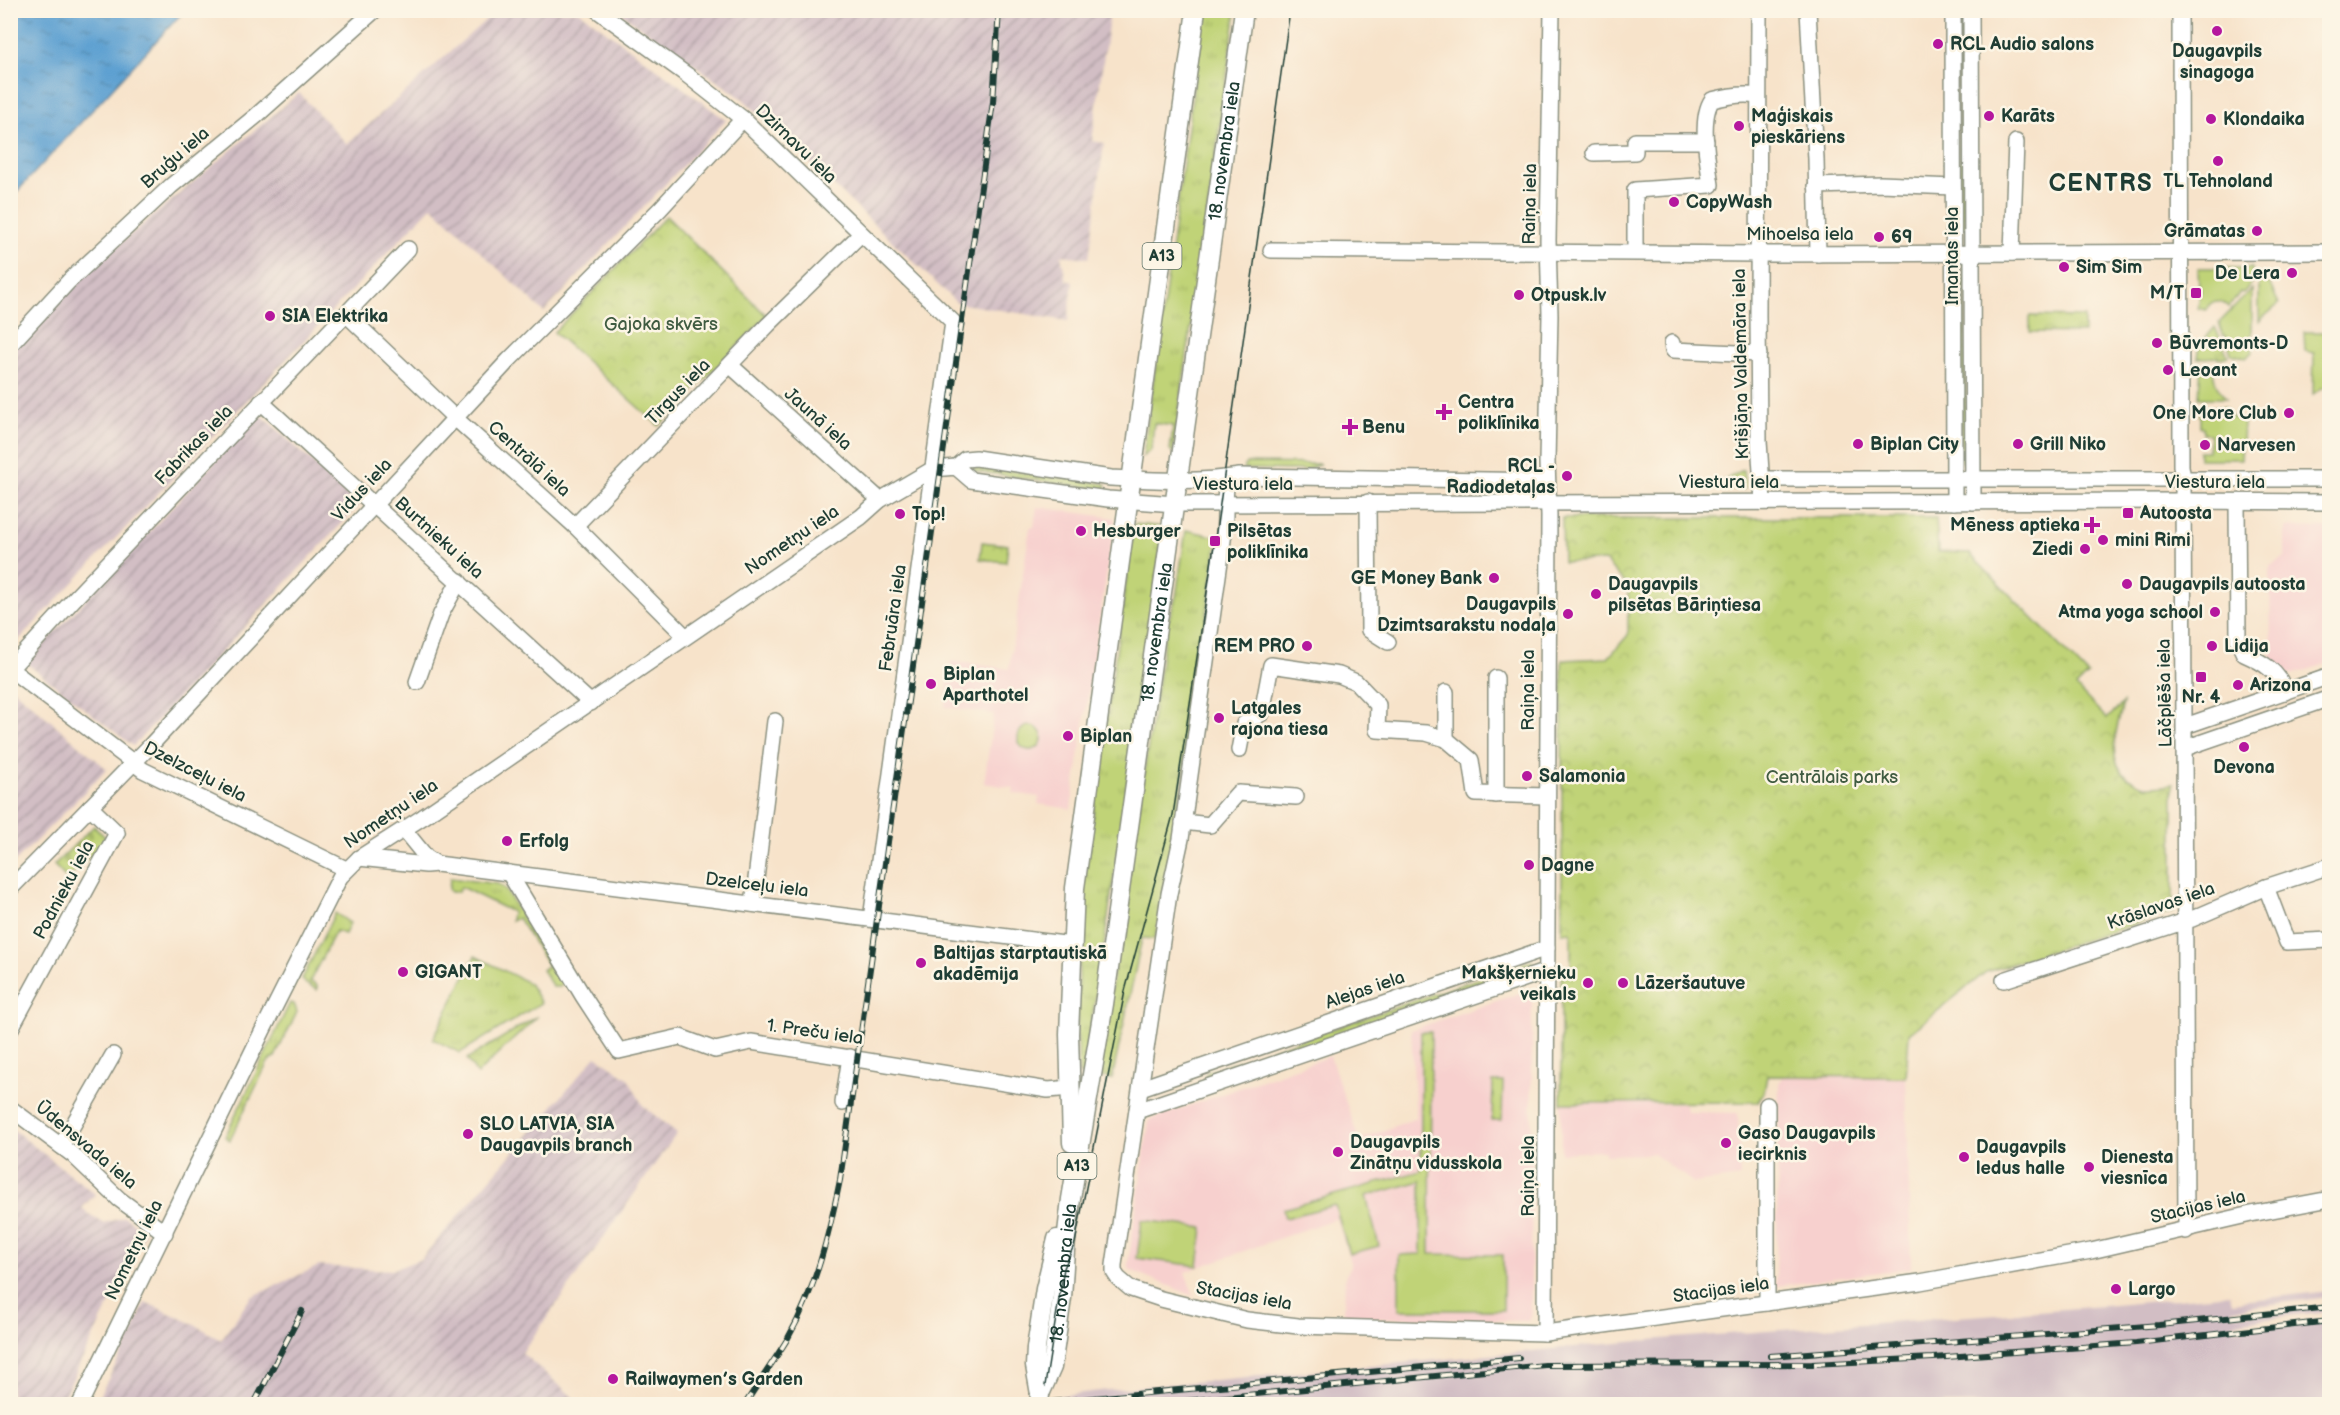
<svg xmlns="http://www.w3.org/2000/svg" width="2340" height="1415" font-family="'Balsamiq Sans',sans-serif">
<style>
.built{fill:#f7d0ce}
.industrial{fill:url(#industrial-furrows)}
.railway{fill:#d2bec4}
.grass{fill:url(#grass-tufts);stroke:#708856;stroke-width:1.5}
.cemetery{fill:url(#cemetery-stones);stroke:#708856;stroke-width:1.5}
.park{fill:url(#park-crowns);stroke:#708856;stroke-width:1.5}
.garden{fill:#c0d377;stroke:#708856;stroke-width:1.5}
.water{fill:url(#water-ripples);stroke:#3e6e82;stroke-width:1.5}
.lines{fill:none;stroke-linecap:round;stroke-linejoin:round}
.minor-casing{stroke:#8b907f;stroke-width:18}
.major-casing{stroke:#8b907f;stroke-width:21}
.minor{stroke:#fff;stroke-width:15}
.major{stroke:#fff;stroke-width:18}
.tram{stroke:#1f3d34;stroke-width:1.5}
.rail-casing{stroke:#1f3d34;stroke-width:6}
.rail{stroke:#fcf5e5;stroke-width:4;stroke-dasharray:11;stroke-linecap:butt}
.major-bridge-casing{stroke:#8b907f;stroke-width:21;stroke-linecap:butt}
.major-bridge{stroke:#fff;stroke-width:18}
.poi-dot{fill:#b5179e;stroke:#fcf5e5;stroke-width:2}
.labels{text-anchor:middle;dominant-baseline:central;stroke-width:5;stroke-linejoin:round;paint-order:stroke}
.shield{fill:#fcf5e5;stroke:#617469;stroke-width:1.5}
.shield-label{font-size:16px;font-weight:bold;fill:#1f3d34}
.poi-label{font-size:18px;font-weight:bold;fill:#1f3d34;stroke:#fcf5e5;text-anchor:start}
.street-label{font-size:18px;fill:#1f3d34;stroke:#fcf5e5}
.park-label{font-size:18px;fill:#3f5b41;stroke:#fcf5e5}
.district-label{font-size:24px;font-weight:bold;letter-spacing:1.5px;fill:#1f3d34;stroke:#fcf5e5}
</style>
<defs>
<pattern id="industrial-furrows" width="10" height="10" patternUnits="userSpaceOnUse" patternTransform="scale(1.5)"><rect width="10" height="10" fill="#d2bec4"/><path d="M-1 1l2-2M0 10L10 0M9 11l2-2" fill="none" stroke="#aa9ca0"/></pattern>
<pattern id="grass-tufts" width="24" height="20" patternUnits="userSpaceOnUse" patternTransform="scale(1.5)"><rect width="24" height="20" fill="#c0d377"/><path d="M3 7l-1-3M5 7V3M7 7l1-3M15 17l-1-3M17 17v-4M19 17l1-3" fill="none" stroke="#a5b668"/></pattern>
<pattern id="cemetery-stones" width="16" height="16" patternUnits="userSpaceOnUse" patternTransform="scale(1.5)"><rect width="16" height="16" fill="#c0d377"/><path d="M2 7V4a2 2 0 0 1 4 0v3zM10 15v-3a2 2 0 0 1 4 0v3z" fill="#a5b668"/></pattern>
<pattern id="park-crowns" width="20" height="18" patternUnits="userSpaceOnUse" patternTransform="scale(1.5)"><rect width="20" height="18" fill="#c0d377"/><path d="M2 6a3 3 0 1 1 6 0M12 15a3 3 0 1 1 6 0" fill="none" stroke="#a5b668"/></pattern>
<pattern id="water-ripples" width="26" height="14" patternUnits="userSpaceOnUse" patternTransform="scale(1.5)"><rect width="26" height="14" fill="#5da0d1"/><path d="M2 4q2-2 4 0t4 0M15 11q2-2 4 0t4 0" fill="none" stroke="#4c84aa"/></pattern>
</defs>
<rect width="100%" height="100%" fill="#fcf5e5"/>
<filter id="ink" filterUnits="userSpaceOnUse"><feTurbulence type="fractalNoise" baseFrequency=".0167" numOctaves="2"/><feDisplacementMap in="SourceGraphic" scale="12" xChannelSelector="R" yChannelSelector="G"/><feConvolveMatrix kernelMatrix="1 2 1 2 8 2 1 2 1" color-interpolation-filters="sRGB"/></filter>
<filter id="wash" filterUnits="userSpaceOnUse"><feTurbulence type="fractalNoise" baseFrequency=".008" numOctaves="4" result="noise"/><feDisplacementMap in="SourceGraphic" scale="24" xChannelSelector="R" yChannelSelector="G"/><feGaussianBlur stdDeviation="1.35" result="paint"/><feColorMatrix in="noise" values="0 0 0 0 0 0 0 0 0 0 0 0 0 0 0 0 0 1.4 0 .05"/><feComposite in="paint" operator="in"/></filter>
<g filter="url(#wash)">
<rect width="100%" height="100%" fill="#f7e3ca"/>
<g class="built">
<path d="M1037,507L1115,518L1071,809L1038,804L1039,797L1013,793L1014,788L984,783L994,714L945,707L951,661L1009,669L1030,527H1034Z"/>
<path d="M2285,527L2329,528V663L2291,675L2271,669L2270,566L2285,558Z"/>
<path d="M1532,989L1531,1317L1528,1321L1344,1317L1345,1277L1351,1266L1337,1218L1185,1272L1194,1296L1130,1270L1128,1265L1149,1120L1330,1056L1359,1140L1416,1118L1411,1030Z"/>
<path d="M1784,1076L1906,1077L1911,1268L1776,1286L1779,1083Z"/>
<path d="M1561,1103L1685,1104L1686,1112L1738,1113L1740,1177L1694,1183L1651,1152V1154L1605,1155V1151L1561,1153Z"/>
</g>
<g class="industrial">
<path d="M496,11H579L726,120L544,312L432,206L11,648L10,351L71,285L299,93L347,144Z"/>
<path d="M618,11H1110L1092,141L1104,143L1089,258L1061,255L1066,280L1073,282L1068,321L957,303L743,99Z"/>
<path d="M260,414L359,505L133,746L26,663Z"/>
<path d="M11,687L107,769L11,866L10,687Z"/>
<path d="M596,1056L628,1078L643,1106L677,1133L522,1353L581,1404H95L132,1334L145,1302L196,1325L221,1340L251,1297L319,1266L392,1270L421,1259Z"/>
<path d="M11,1128L95,1194L82,1208L89,1214L103,1223L125,1217L145,1232L60,1404H11Z"/>
</g>
<path class="railway" d="M2329,1291V1297L2232,1309L2233,1315L2329,1304V1311L2234,1322L2235,1329L2329,1318V1404H1057L1058,1396L1108,1390L1661,1339L2104,1306L2230,1294L2232,1302Z"/>
<g class="grass">
<path d="M1204,11H1236L1173,453L1170,450L1173,426L1154,423L1151,450L1143,456Z"/>
<path d="M1959,30H1964L1965,227H1960Z"/>
<path d="M1960,278H1964L1966,462H1961Z"/>
<path d="M2215,327L2228,356L2218,359V357L2198,358L2200,344Z"/>
<path d="M1246,463L1320,464L1306,470L1244,469Z"/>
<path d="M976,466L1106,484V490L975,471L973,468Z"/>
<path d="M1743,470L1745,489H1709Z"/>
<path d="M1134,524L1164,527L1101,966L1085,1058L1086,1074H1079L1077,1028L1082,895Z"/>
<path d="M1186,530L1218,537L1177,817L1155,939L1142,938L1112,1079L1098,1076L1166,628L1176,597Z"/>
<path d="M450,878L498,884L505,889L563,981L560,987H553L542,970L548,965L518,918L511,921L512,912L461,887L458,892H451L449,890Z"/>
<path d="M335,913L350,923L345,934L336,931L310,981L317,986V990L306,984L302,979Z"/>
<path d="M475,956L529,983L541,1003L460,1053L433,1039Z"/>
<path d="M1532,960V970L1207,1079L1205,1077L1207,1072Z"/>
<path d="M290,1003L294,1004L297,1012L275,1057L268,1062L230,1140L225,1137Z"/>
<path d="M538,1016L477,1074L467,1059Z"/>
</g>
<path class="cemetery" d="M94,826L107,839L67,879L54,865Z"/>
<g class="park">
<path d="M666,216L767,316L659,426L554,332Z"/>
<path d="M2030,316L2084,317V333L2030,332Z"/>
<path d="M1562,518H1936L1938,552L1969,553L2088,675L2076,687L2107,719L2123,703C2117,729 2103,763 2132,780C2136,783 2140,785 2145,786C2154,787 2164,785 2173,784V912L1986,972L1909,1034L1906,1077L1767,1076L1764,1092L1758,1102L1561,1103V977L1571,973V932L1562,933V660L1608,658L1628,635V586L1605,561L1563,562Z"/>
<path d="M982,542L1008,545L1006,562L980,559Z"/>
</g>
<g class="garden">
<path d="M2198,268H2252V283L2243,293L2240,292L2229,307C2221,298 2211,299 2206,310L2198,308L2201,291L2199,288Z"/>
<path d="M2265,274L2279,304L2259,321V281Z"/>
<path d="M2252,289V352L2246,358L2231,354L2226,336L2223,335L2219,323Z"/>
<path d="M2304,332H2329V387L2322,388L2313,394L2314,353L2305,351Z"/>
<path d="M2201,364L2215,365C2210,377 2218,389 2226,398H2199Z"/>
<path d="M2200,407H2225L2227,413L2243,423L2241,459H2199V451H2208L2210,434H2203V427H2200Z"/>
<circle cx="1030" cy="738" r="12"/>
<path d="M1421,1032H1431L1430,1254L1503,1255V1310H1399V1255L1421,1254V1181L1366,1196L1379,1246L1349,1254L1335,1205L1285,1218L1283,1209L1421,1171Z"/>
<path d="M1493,1082H1503L1502,1120H1492Z"/>
<path d="M1142,1220L1203,1228L1198,1266L1137,1258Z"/>
</g>
<path class="water" d="M11,10L184,11L11,198L10,11Z"/>
</g>
<g filter="url(#ink)">
<g class="lines">
<g class="minor-casing">
<g id="minor">
<path d="M597,10L687,75L743,119L953,322L871,919"/>
<path d="M1759,10L1758,316L1759,441L1763,502"/>
<path d="M1808,10L1816,159L1818,254"/>
<path d="M1953,10L1954,502"/>
<path d="M1971,10L1973,502"/>
<path d="M2180,10L2181,466L2183,479L2186,1231"/>
<path d="M1594,153L1635,152V141H1706"/>
<path d="M1816,186L1881,184L1953,187"/>
<path d="M1271,250L1759,254L2330,252"/>
<path d="M1635,252V190L1711,185C1708,163 1699,118 1712,100C1727,96 1742,93 1757,96"/>
<path d="M2012,253L2016,142"/>
<path d="M346,314L455,418L575,526L685,636"/>
<path d="M1672,343L1673,350L1759,354"/>
<path d="M10,345L69,281L171,186L256,116L375,10"/>
<path d="M731,366L880,500"/>
<path d="M261,402L591,703"/>
<path d="M956,467L965,459L976,458L1111,478C1153,480 1198,483 1240,476L1547,481"/>
<path d="M1227,478C1224,497 1226,514 1224,533L1181,839L1169,894L1114,1265V1272L1118,1278L1131,1289L1161,1299L1247,1320L1298,1326L1545,1333L1920,1282L2091,1251L2251,1214L2330,1199"/>
<path d="M1763,479H2330"/>
<path d="M1368,502L1369,630L1388,642"/>
<path d="M2237,502L2238,641L2244,654C2262,662 2279,671 2285,692"/>
<path d="M575,526L768,325L861,234"/>
<path d="M10,669L75,598L408,249"/>
<path d="M10,669L143,770L346,869"/>
<path d="M417,682L441,614L459,581"/>
<path d="M2185,726L2330,676"/>
<path d="M1446,739V692"/>
<path d="M2185,748L2330,698"/>
<path d="M1239,750L1244,724L1262,713L1271,665L1339,675L1356,682L1378,705L1377,730L1426,733L1446,739L1471,760L1476,794L1547,796"/>
<path d="M1496,795V678"/>
<path d="M1183,822L1210,825L1238,793L1296,797"/>
<path d="M404,830L426,857L437,864"/>
<path d="M359,858L426,865L437,864L1072,945"/>
<path d="M509,873L583,996L619,1051L680,1037L715,1050L751,1042L1048,1090L1071,1088"/>
<path d="M2266,887L2287,942L2330,940"/>
<path d="M10,889L150,746L509,360L660,209L743,119"/>
<path d="M753,904L775,721"/>
<path d="M2004,980L2192,919L2266,887L2330,866"/>
<path d="M10,1030L117,833L90,807"/>
<path d="M1141,1088L1547,948"/>
<path d="M843,1103L850,1057"/>
<path d="M10,1108L73,1155L119,1199L165,1233"/>
<path d="M1137,1111L1547,971"/>
<path d="M61,1146L113,1055"/>
<path d="M1767,1303V1105"/>
<path d="M1545,1333L1549,515L1547,462L1550,315L1548,240L1552,10"/>
<path d="M80,1404L263,1030L340,877L359,858L423,817L861,517L880,500L933,469L956,467L971,480L1108,499L1175,504L2183,501L2330,502"/>
</g>
</g>
<g class="major-casing">
<g id="major">
<path d="M1072,1143L1069,1034L1075,888L1196,10"/>
<path id="s1" d="M1040,1394L1052,1367L1062,1298L1065,1250L1071,1199L1104,1004L1244,10"/>
<path d="M1040,1394L1035,1366L1036,1348L1045,1289L1057,1239"/>
</g>
</g>
<use href="#minor" class="minor"/>
<use href="#major" class="major"/>
<path class="tram" d="M1042,1404L1064,1268L1075,1243L1125,991L1173,815L1216,532L1290,10"/>
<g class="rail-casing">
<g id="rail">
<path d="M1770,1356L2159,1325L2330,1307"/>
<path d="M254,1404L302,1311"/>
<path d="M745,1404C759,1382 774,1361 788,1338C816,1289 829,1234 840,1180L993,102L999,10"/>
<path d="M1030,1404L1519,1358"/>
<path d="M1156,1404L1545,1365L1812,1364L1933,1358L2136,1343L2330,1321"/>
</g>
</g>
<use href="#rail" class="rail"/>
<g class="major-bridge-casing">
<path id="major-bridge" d="M1039,1404L1040,1394"/>
</g>
<use href="#major-bridge" class="major-bridge"/>
</g>
</g>
<g class="poi-dot">
<circle cx="2217" cy="31" r="6"/>
<circle cx="1938" cy="44" r="6"/>
<circle cx="1989" cy="116" r="6"/>
<circle cx="2211" cy="119" r="6"/>
<circle cx="1739" cy="126" r="6"/>
<circle cx="2218" cy="161" r="6"/>
<circle cx="1674" cy="202" r="6"/>
<circle cx="2257" cy="231" r="6"/>
<circle cx="1879" cy="237" r="6"/>
<circle cx="2064" cy="267" r="6"/>
<circle cx="2292" cy="273" r="6"/>
<rect x="2190" y="287" width="12" height="12" rx="3"/>
<circle cx="1519" cy="295" r="6"/>
<circle cx="270" cy="316" r="6"/>
<circle cx="2157" cy="343" r="6"/>
<circle cx="2168" cy="370" r="6"/>
<path d="M1441 403h6v6h6v6h-6v6h-6v-6h-6v-6h6z"/>
<circle cx="2289" cy="413" r="6"/>
<path d="M1347 418h6v6h6v6h-6v6h-6v-6h-6v-6h6z"/>
<circle cx="1858" cy="444" r="6"/>
<circle cx="2018" cy="444" r="6"/>
<circle cx="2205" cy="445" r="6"/>
<circle cx="1567" cy="476" r="6"/>
<rect x="2122" y="507" width="12" height="12" rx="3"/>
<circle cx="900" cy="514" r="6"/>
<path d="M2089 516h6v6h6v6h-6v6h-6v-6h-6v-6h6z"/>
<circle cx="1081" cy="531" r="6"/>
<circle cx="2103" cy="540" r="6"/>
<rect x="1209" y="535" width="12" height="12" rx="3"/>
<circle cx="2085" cy="549" r="6"/>
<circle cx="1494" cy="578" r="6"/>
<circle cx="2127" cy="584" r="6"/>
<circle cx="1596" cy="594" r="6"/>
<circle cx="2215" cy="612" r="6"/>
<circle cx="1568" cy="614" r="6"/>
<circle cx="1307" cy="646" r="6"/>
<circle cx="2212" cy="646" r="6"/>
<rect x="2195" y="671" width="12" height="12" rx="3"/>
<circle cx="931" cy="684" r="6"/>
<circle cx="2238" cy="685" r="6"/>
<circle cx="1219" cy="718" r="6"/>
<circle cx="1068" cy="736" r="6"/>
<circle cx="2244" cy="747" r="6"/>
<circle cx="1527" cy="776" r="6"/>
<circle cx="507" cy="841" r="6"/>
<circle cx="1529" cy="865" r="6"/>
<circle cx="921" cy="963" r="6"/>
<circle cx="403" cy="972" r="6"/>
<circle cx="1588" cy="983" r="6"/>
<circle cx="1623" cy="983" r="6"/>
<circle cx="468" cy="1134" r="6"/>
<circle cx="1726" cy="1143" r="6"/>
<circle cx="1338" cy="1152" r="6"/>
<circle cx="1964" cy="1157" r="6"/>
<circle cx="2089" cy="1167" r="6"/>
<circle cx="2116" cy="1289" r="6"/>
<circle cx="613" cy="1379" r="6"/>
</g>
<g class="labels">
<g class="shield">
<rect x="1142.5" y="243" width="39" height="26" rx="4.5"/>
<rect x="1057.5" y="1153" width="39" height="26" rx="4.5"/>
</g>
<g class="shield-label">
<text x="1162" y="256">A13</text>
<text x="1077" y="1166">A13</text>
</g>
<g class="poi-label">
<text x="1950" y="44">RCL Audio salons</text>
<text x="2217" y="51" text-anchor="middle">Daugavpils<tspan x="2217" dy="21">sinagoga</tspan></text>
<text x="1751" y="116">Maģiskais<tspan x="1751" dy="21">pieskāriens</tspan></text>
<text x="2001" y="116">Karāts</text>
<text x="2223" y="119">Klondaika</text>
<text x="2218" y="181" text-anchor="middle">TL Tehnoland</text>
<text x="1686" y="202">CopyWash</text>
<text x="2245" y="231" text-anchor="end">Grāmatas</text>
<text x="1891" y="237">69</text>
<text x="2076" y="267">Sim Sim</text>
<text x="2280" y="273" text-anchor="end">De Lera</text>
<text x="2184" y="293" text-anchor="end">M/T</text>
<text x="1531" y="295">Otpusk.lv</text>
<text x="282" y="316">SIA Elektrika</text>
<text x="2169" y="343">Būvremonts-D</text>
<text x="2180" y="370">Leoant</text>
<text x="1458" y="402">Centra<tspan x="1458" dy="21">poliklīnika</tspan></text>
<text x="2277" y="413" text-anchor="end">One More Club</text>
<text x="1362" y="427">Benu</text>
<text x="1870" y="444">Biplan City</text>
<text x="2030" y="444">Grill Niko</text>
<text x="2217" y="445">Narvesen</text>
<text x="1555" y="466" text-anchor="end">RCL -<tspan x="1555" dy="21">Radiodetaļas</tspan></text>
<text x="2140" y="513">Autoosta</text>
<text x="912" y="514">Top!</text>
<text x="2080" y="525" text-anchor="end">Mēness aptieka</text>
<text x="1093" y="531">Hesburger</text>
<text x="1227" y="531">Pilsētas<tspan x="1227" dy="21">poliklīnika</tspan></text>
<text x="2115" y="540">mini Rimi</text>
<text x="2073" y="549" text-anchor="end">Ziedi</text>
<text x="1482" y="578" text-anchor="end">GE Money Bank</text>
<text x="1608" y="584">Daugavpils<tspan x="1608" dy="21">pilsētas Bāriņtiesa</tspan></text>
<text x="2139" y="584">Daugavpils autoosta</text>
<text x="1556" y="604" text-anchor="end">Daugavpils<tspan x="1556" dy="21">Dzimtsarakstu nodaļa</tspan></text>
<text x="2203" y="612" text-anchor="end">Atma yoga school</text>
<text x="1295" y="646" text-anchor="end">REM PRO</text>
<text x="2224" y="646">Lidija</text>
<text x="943" y="674">Biplan<tspan x="943" dy="21">Aparthotel</tspan></text>
<text x="2250" y="685">Arizona</text>
<text x="2201" y="697" text-anchor="middle">Nr. 4</text>
<text x="1231" y="708">Latgales<tspan x="1231" dy="21">rajona tiesa</tspan></text>
<text x="1080" y="736">Biplan</text>
<text x="2244" y="767" text-anchor="middle">Devona</text>
<text x="1539" y="776">Salamonia</text>
<text x="519" y="841">Erfolg</text>
<text x="1541" y="865">Dagne</text>
<text x="933" y="953">Baltijas starptautiskā<tspan x="933" dy="21">akadēmija</tspan></text>
<text x="415" y="972">GIGANT</text>
<text x="1576" y="973" text-anchor="end">Makšķernieku<tspan x="1576" dy="21">veikals</tspan></text>
<text x="1635" y="983">Lāzeršautuve</text>
<text x="480" y="1124">SLO LATVIA, SIA<tspan x="480" dy="21">Daugavpils branch</tspan></text>
<text x="1738" y="1133">Gaso Daugavpils<tspan x="1738" dy="21">iecirknis</tspan></text>
<text x="1350" y="1142">Daugavpils<tspan x="1350" dy="21">Zinātņu vidusskola</tspan></text>
<text x="1976" y="1147">Daugavpils<tspan x="1976" dy="21">ledus halle</tspan></text>
<text x="2101" y="1157">Dienesta<tspan x="2101" dy="21">viesnīca</tspan></text>
<text x="2128" y="1289">Largo</text>
<text x="625" y="1379">Railwaymen’s Garden</text>
</g>
<g class="street-label">
<text transform="translate(796 144) rotate(44)">Dzirnavu iela</text>
<text stroke="none"><textPath href="#s1" startOffset="1258">18. novembra iela</textPath></text>
<text transform="translate(175 158) rotate(-41)">Bruģu iela</text>
<text transform="translate(1530 204) rotate(-89)">Raiņa iela</text>
<text x="1800" y="234">Mihoelsa iela</text>
<text transform="translate(1952 256) rotate(-90)">Imantas iela</text>
<text transform="translate(1741 364) rotate(-91)">Krišjāņa Valdemāra iela</text>
<text transform="translate(678 392) rotate(-46)">Tirgus iela</text>
<text transform="translate(818 419) rotate(42)">Jaunā iela</text>
<text transform="translate(194 445) rotate(-46)">Fabrikas iela</text>
<text transform="translate(529 459) rotate(42)">Centrālā iela</text>
<text x="1729" y="482">Viestura iela</text>
<text x="2215" y="482">Viestura iela</text>
<text x="1243" y="484">Viestura iela</text>
<text transform="translate(362 490) rotate(-47)">Vidus iela</text>
<text transform="translate(439 538) rotate(42)">Burtnieku iela</text>
<text transform="translate(792 540) rotate(-34)">Nometņu iela</text>
<text transform="translate(893 618) rotate(-82)">Februāra iela</text>
<text stroke="none"><textPath href="#s1" startOffset="772">18. novembra iela</textPath></text>
<text transform="translate(1528 690) rotate(-90)">Raiņa iela</text>
<text transform="translate(2165 693) rotate(-91)">Lāčplēša iela</text>
<text transform="translate(195 772) rotate(27)">Dzelzceļu iela</text>
<text transform="translate(391 814) rotate(-34)">Nometņu iela</text>
<text transform="translate(757 885) rotate(7)">Dzelceļu iela</text>
<text transform="translate(64 890) rotate(-62)">Podnieku iela</text>
<text transform="translate(2161 906) rotate(-19)">Krāslavas iela</text>
<text transform="translate(1365 990) rotate(-19)">Alejas iela</text>
<text transform="translate(815 1032) rotate(8)">1. Preču iela</text>
<text transform="translate(86 1145) rotate(40)">Ūdensvada iela</text>
<text transform="translate(1528 1176) rotate(-90)">Raiņa iela</text>
<text transform="translate(2198 1207) rotate(-13)">Stacijas iela</text>
<text transform="translate(134 1250) rotate(-64)">Nometņu iela</text>
<text stroke="none"><textPath href="#s1" startOffset="124">18. novembra iela</textPath></text>
<text transform="translate(1721 1290) rotate(-8)">Stacijas iela</text>
<text transform="translate(1244 1296) rotate(10)">Stacijas iela</text>
</g>
<g class="park-label">
<text x="661" y="324">Gajoka skvērs</text>
<text x="1832" y="777">Centrālais parks</text>
</g>
<g class="district-label">
<text x="2101" y="183">CENTRS</text>
</g>
</g>
<rect width="2340" height="1415" fill="none" stroke="#fcf5e5" stroke-width="36"/>
</svg>
